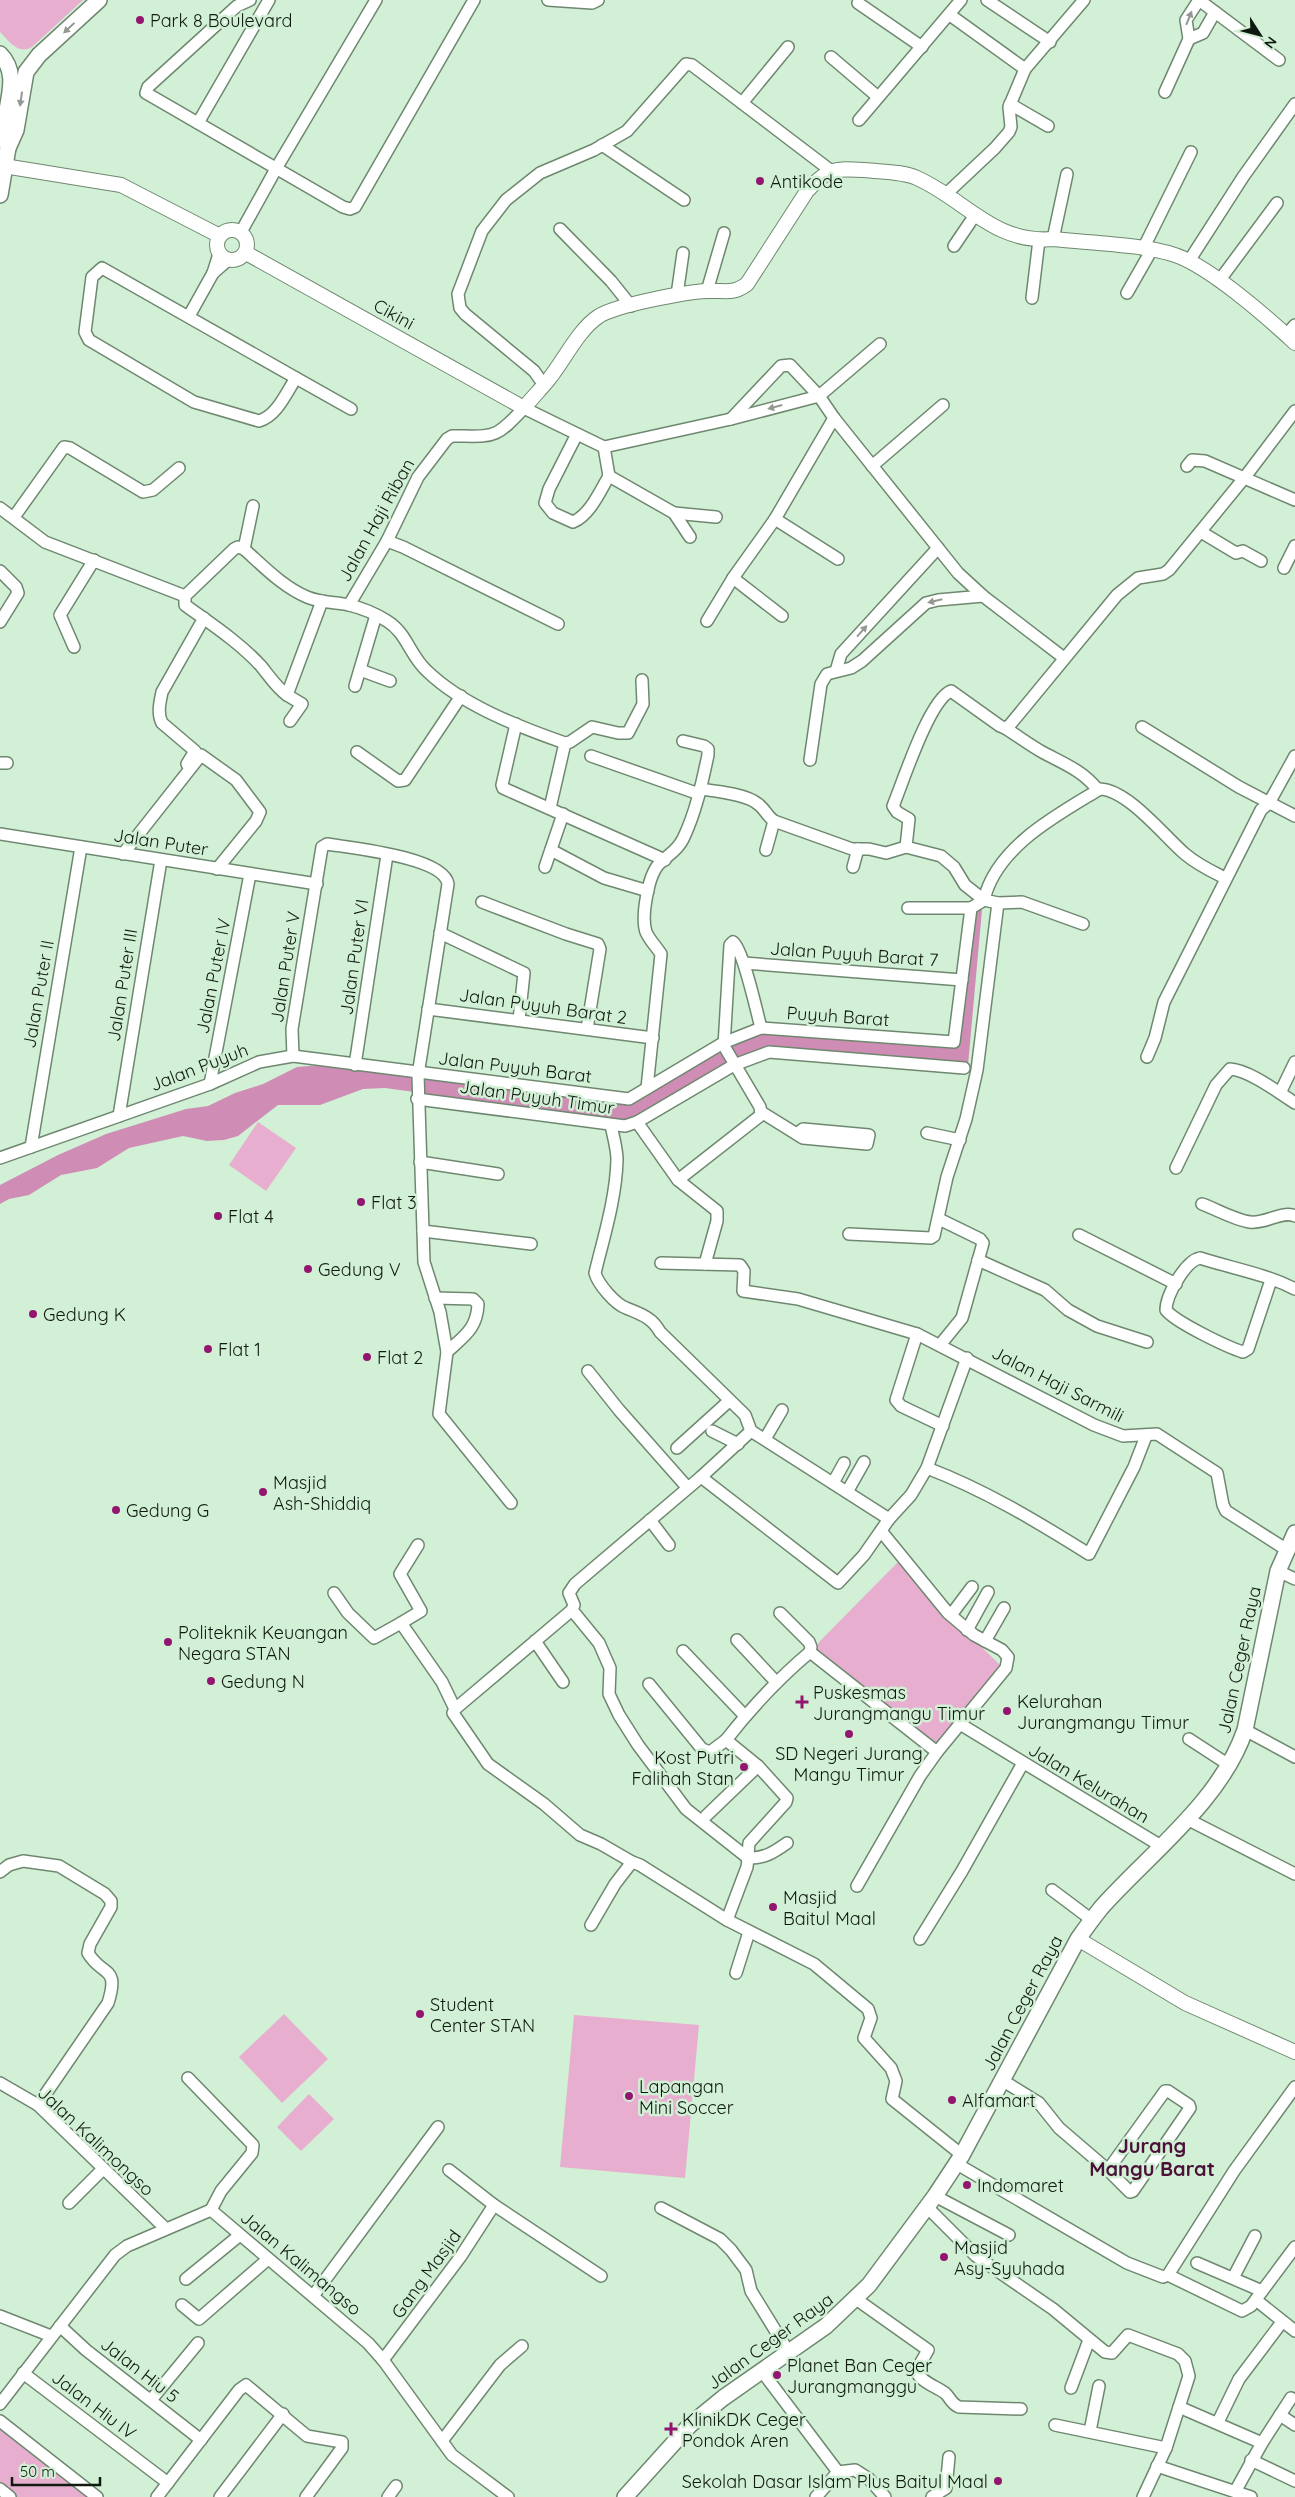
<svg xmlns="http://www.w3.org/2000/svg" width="1295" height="2497" font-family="Quicksand,sans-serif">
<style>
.green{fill:#e7aecf}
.water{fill:#cf8db5}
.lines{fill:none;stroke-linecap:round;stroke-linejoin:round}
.minor-casing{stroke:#6e8870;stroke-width:14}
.tertiary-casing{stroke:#6e8870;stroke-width:16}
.secondary-casing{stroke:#6e8870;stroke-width:18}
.minor{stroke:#fff;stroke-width:11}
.tertiary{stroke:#fff;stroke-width:14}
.secondary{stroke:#fff;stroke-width:15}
.oneway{fill:#939893}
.poi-dot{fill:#931570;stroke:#d2f0d5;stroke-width:2}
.labels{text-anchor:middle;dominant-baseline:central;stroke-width:5;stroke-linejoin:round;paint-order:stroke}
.poi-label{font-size:18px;fill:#0f1910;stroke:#d2f0d5;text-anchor:start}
.street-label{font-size:18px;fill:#0f1910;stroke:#d2f0d5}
.quarter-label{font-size:20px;font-weight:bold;fill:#4b1139;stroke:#d2f0d5}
</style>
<rect width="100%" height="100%" fill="#d2f0d5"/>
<g class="green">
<path d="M0,0H83L32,47C18,55 10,42 0,32Z"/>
<path d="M258,1122L296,1148L266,1191L229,1165Z"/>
<path d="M902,1558L948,1614L1004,1669L934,1752L811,1655L820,1641Z"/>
<path d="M284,2014L328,2059L282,2103L239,2057Z"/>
<path d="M574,2015L699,2025L685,2178L560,2167Z"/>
<path d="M309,2094L334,2119L301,2151L277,2127Z"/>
<path d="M0,2421L90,2491L86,2497H10L0,2489Z"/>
</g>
<path class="water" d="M971,908L982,910L968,1065L768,1048L627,1121L385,1088L363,1089L320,1105H278L238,1136L224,1140L207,1141L183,1136L129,1148L97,1168L61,1175L29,1195L9,1199L0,1204V1185L58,1155L106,1134L186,1109L208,1106L235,1093L263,1084L297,1067L334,1064L627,1104L725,1048L760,1032L957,1048Z"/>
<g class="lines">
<g class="minor-casing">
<g id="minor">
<path d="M250,0L237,6L148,87L146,93L343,207L350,209L355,207L474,0"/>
<path d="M548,0L592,3L598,0"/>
<path d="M987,0L1050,42"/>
<path d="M1199,0L1279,60"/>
<path d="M858,3L922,47"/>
<path d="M1189,39L1203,33L1215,12"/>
<path d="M831,57L878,97"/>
<path d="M1025,69L1084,0"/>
<path d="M1165,92L1189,39L1186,20L1199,0"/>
<path d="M742,103L788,47"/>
<path d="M1010,104L1048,126"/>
<path d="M859,120L961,0"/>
<path d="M198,123L269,0"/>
<path d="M602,145L684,200"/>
<path d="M945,195L995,148L1009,132L1011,127L1009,107L1025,69L950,15"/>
<path d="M560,229L611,281L631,306"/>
<path d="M241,232L277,167L376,0"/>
<path d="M1053,239L1067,174"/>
<path d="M954,246L975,215"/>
<path d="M1143,249L1191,152"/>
<path d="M1189,261L1243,177L1295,104"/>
<path d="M102,268L296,378C286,393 277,416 259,421L194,402L89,340L85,332L92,277Z"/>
<path d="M213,273L228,260"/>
<path d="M1219,281L1277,203"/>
<path d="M707,291L724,233"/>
<path d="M1127,293L1151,251"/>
<path d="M677,295L683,253"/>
<path d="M1032,298L1039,240"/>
<path d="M189,316L213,273L219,254"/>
<path d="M1286,335L1295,325"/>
<path d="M296,378L351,409"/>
<path d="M544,385L534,371L465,314L460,308L458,294L482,231L506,200L540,173L594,150L627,131L686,64L692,65L830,170"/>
<path d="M731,419L781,366L790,365L819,396L834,418L958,573L983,596L1064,658"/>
<path d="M604,447L731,419L819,396L880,344"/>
<path d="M872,466L943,405"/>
<path d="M1187,466L1192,460L1205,461L1295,500"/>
<path d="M609,476L674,513L690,537"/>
<path d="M0,508L45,542L185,596L234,549L238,547L244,549C263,566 283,587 307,597C321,603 335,602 349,605C362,608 376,614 387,621C407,633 410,656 427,671C462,705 519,727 565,743L570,742L592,727L618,733H628L643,704L642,680"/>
<path d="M674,513L716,517"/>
<path d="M14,517L64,447L70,448L143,492L153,490L179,468"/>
<path d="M775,519L838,559"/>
<path d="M1201,532L1236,553L1243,551L1261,561"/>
<path d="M387,541L403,547L558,624"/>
<path d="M244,549L253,506"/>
<path d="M1284,568L1295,546"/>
<path d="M0,571L16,587L18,593L0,622"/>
<path d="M733,578L782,616"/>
<path d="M185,596V605C211,624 239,642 261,666C270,677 276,687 287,695"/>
<path d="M349,605L387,541L418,477L447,439L452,436C495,436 494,440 524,408C550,421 577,434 604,447L609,476C600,491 590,515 573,522L553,513L545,503L549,489L577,434"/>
<path d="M707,621L733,578L775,519L834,418"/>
<path d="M74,647L60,615L94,560"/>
<path d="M360,670L390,681"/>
<path d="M836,671L841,654L938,548"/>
<path d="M355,686L376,615"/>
<path d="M290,721L302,704L287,695L322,601"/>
<path d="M516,724L502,785L503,788L665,860"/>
<path d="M1142,727L1239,787L1295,816"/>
<path d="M1005,728C1018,736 1031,746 1044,753C1065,764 1083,771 1098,790"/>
<path d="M357,752L398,781L405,780L461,696"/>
<path d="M591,756L699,794"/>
<path d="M810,760L821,684L827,674L851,668L862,661L926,603L938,600L983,596"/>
<path d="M0,763H7"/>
<path d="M187,764L195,751L162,723C157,713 160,702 162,692L204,618"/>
<path d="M700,789C715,791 746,794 758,804C765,809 767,816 774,821L852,849H869L886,853L906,847"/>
<path d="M550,808L565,743"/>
<path d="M0,834L317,884"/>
<path d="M551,850L604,878L648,891"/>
<path d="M766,850L774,821"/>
<path d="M123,854L201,755L236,780L260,812L256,821L217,869"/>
<path d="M545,867L563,814"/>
<path d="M853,867L858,849"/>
<path d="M482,902L566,934L598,944L600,949L587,1029"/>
<path d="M908,908H971"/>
<path d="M1083,924L1022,902L998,903L984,900L965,885L954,867L941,856L906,847L909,819L897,812L893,806C903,782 929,700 951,691L1000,726L1005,728L1009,726L1117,595L1138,578L1163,574L1169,570L1245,477L1295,411"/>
<path d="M440,933L524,973L519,1020"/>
<path d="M744,963L962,980"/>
<path d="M428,1009L653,1038"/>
<path d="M293,1056L292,1029L322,847L327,844C351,848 444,857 448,884L418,1075L424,1262L440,1312L447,1352L439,1414L511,1503"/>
<path d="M1147,1057L1155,1038L1164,1002L1261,810L1269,803L1295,756"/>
<path d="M355,1065L387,855"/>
<path d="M210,1084L250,874"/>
<path d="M647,1088L661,954C656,946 650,941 646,932C641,917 648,874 660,863C669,854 677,851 683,839C696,812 702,783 708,755V749L704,746L683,741"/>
<path d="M1280,1093L1295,1062"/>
<path d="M417,1099L625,1126L637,1122L734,1065L769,1052L964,1068"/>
<path d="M761,1112L803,1138L867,1144L869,1135L803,1129L798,1133"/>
<path d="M119,1116L161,860"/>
<path d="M637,1122L678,1180L761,1115L760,1107L724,1046L730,945L733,942C743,949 757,1013 761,1028"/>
<path d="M611,1125C613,1136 617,1148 617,1160C616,1198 604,1236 595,1273C598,1284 615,1304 626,1308C640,1314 652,1317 660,1332L745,1415L751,1431L889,1519L864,1555L838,1583L701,1477"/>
<path d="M927,1133L960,1140"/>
<path d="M31,1147L81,847"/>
<path d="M0,1158L210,1084L259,1062L293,1056L629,1099L723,1043L761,1028L954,1042L971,908L984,900C996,847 1057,815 1100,789C1128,790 1164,836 1185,854C1198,865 1211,871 1225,878"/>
<path d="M420,1162L498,1174"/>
<path d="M1176,1168L1216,1085L1230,1069C1249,1070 1278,1092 1295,1103"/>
<path d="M678,1180L717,1211V1221L705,1264"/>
<path d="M1202,1204C1216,1209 1235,1220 1250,1222C1266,1224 1282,1210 1295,1216"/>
<path d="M939,1219L980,1239L983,1243L962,1318L940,1345"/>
<path d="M423,1231L531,1244"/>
<path d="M849,1234L931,1238L934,1236L947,1177L966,1119L977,1070L998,903"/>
<path d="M1079,1235L1176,1284"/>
<path d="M978,1260L1045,1290L1068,1310L1097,1326L1147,1342"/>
<path d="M661,1263L740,1265L744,1271L743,1291L798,1299L917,1334L1094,1425L1123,1436L1157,1434L1217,1473L1223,1505L1226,1511L1287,1550"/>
<path d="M1271,1280L1248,1349L1243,1352C1227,1347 1175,1322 1166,1310C1166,1296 1185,1261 1200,1258C1231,1268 1266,1274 1295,1289"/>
<path d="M435,1298L473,1299L478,1304C477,1329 464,1336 447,1352"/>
<path d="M917,1334L896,1400L901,1406L943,1426"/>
<path d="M588,1371L619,1410L687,1487"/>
<path d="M712,1431L738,1444"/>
<path d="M765,1439L782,1410"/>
<path d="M677,1448L729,1401"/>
<path d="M927,1468C985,1490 1036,1521 1089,1554L1134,1467L1146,1436"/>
<path d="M833,1483L844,1463"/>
<path d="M847,1492L864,1462"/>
<path d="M889,1519L911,1495L927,1468L967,1358"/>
<path d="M650,1520L669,1545"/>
<path d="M881,1531L948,1613L974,1635L1002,1650L1008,1657L1006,1668L960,1724"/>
<path d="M418,1545L400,1574L421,1611L401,1623L442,1682L455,1709"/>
<path d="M1278,1571L1295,1579"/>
<path d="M334,1593L348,1613L374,1638L401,1623"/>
<path d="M572,1610L599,1643L610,1668L609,1694L619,1715L638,1745L686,1809L748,1858C764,1859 774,1852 787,1843"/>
<path d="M780,1613L809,1642L811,1647L810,1652"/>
<path d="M951,1615L972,1587"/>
<path d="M967,1630L988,1592"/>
<path d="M737,1640L776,1682"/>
<path d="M535,1641L563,1682"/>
<path d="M985,1641L1004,1608"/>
<path d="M683,1651L744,1715"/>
<path d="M649,1684L702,1749L710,1752L726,1740"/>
<path d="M1245,1730L1295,1757"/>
<path d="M1189,1739L1229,1765"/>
<path d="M706,1816L758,1766"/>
<path d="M1187,1819L1295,1874"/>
<path d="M748,1855L749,1843L786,1802L787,1798L758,1766L726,1740C751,1708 778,1679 810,1652L937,1752L960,1724L1161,1846"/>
<path d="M632,1862L601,1844L580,1835L544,1804L488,1764L453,1713L455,1709L572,1610L574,1605L569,1593L575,1584L701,1477L751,1431"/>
<path d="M0,1872L9,1865L23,1861L59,1866L105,1894L111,1901V1907L90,1944L88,1953C102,1977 120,1965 108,2003L38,2105"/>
<path d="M857,1886L920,1776L937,1752"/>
<path d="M1052,1890L1092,1920"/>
<path d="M727,1920L747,1867L748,1858"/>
<path d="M591,1925L615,1884L632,1862L640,1865L727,1920L814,1964L868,2009L871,2018L864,2038L891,2068L896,2081L892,2099L962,2155"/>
<path d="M920,1939L962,1871L1023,1763"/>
<path d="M736,1973L749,1932"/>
<path d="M188,2078L253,2145L252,2153L221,2191L211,2210"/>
<path d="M1002,2080L1039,2103L1059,2128L1108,2170L1130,2192L1133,2191L1190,2108L1189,2105L1168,2091H1165L1108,2170"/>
<path d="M0,2083L38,2105L166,2229"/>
<path d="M957,2164L1127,2263L1163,2277L1168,2275L1234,2171L1295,2087"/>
<path d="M449,2170L494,2205L601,2276"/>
<path d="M935,2196L1009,2235"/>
<path d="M69,2203L102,2170"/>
<path d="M927,2207L976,2256L1053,2309L1105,2352L1112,2353L1128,2335L1178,2354L1185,2361L1189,2376L1166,2448L1143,2497"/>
<path d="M661,2208L720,2239L731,2250L746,2270L751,2291L788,2351"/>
<path d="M1197,2263L1262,2291"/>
<path d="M1168,2275L1242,2311L1251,2306L1295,2247"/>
<path d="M1233,2278L1255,2236"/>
<path d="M186,2279L240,2235"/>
<path d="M313,2296L438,2127"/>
<path d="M856,2299L928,2350L916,2371C921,2382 935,2386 945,2393C950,2397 951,2404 959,2407L1021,2409"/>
<path d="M1256,2300L1295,2331"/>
<path d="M182,2305L199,2319L268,2259"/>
<path d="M0,2316L51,2336"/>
<path d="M60,2326L86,2350L201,2440"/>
<path d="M383,2360L461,2256L494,2205"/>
<path d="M761,2370L838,2472L855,2470L869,2479L885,2497"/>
<path d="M23,2373L168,2483"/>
<path d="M1071,2388L1089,2340"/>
<path d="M151,2400L198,2343"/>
<path d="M0,2404L115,2255L127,2246L211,2210L368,2343L383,2360L452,2455L508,2497"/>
<path d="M1179,2407L1262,2443"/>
<path d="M1280,2415L1295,2425"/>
<path d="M0,2421L97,2497"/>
<path d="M1218,2422L1239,2379L1282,2322"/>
<path d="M1055,2425L1166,2448"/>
<path d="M1090,2431L1099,2386"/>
<path d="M442,2441L500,2365L522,2346"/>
<path d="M1251,2460L1295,2481"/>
<path d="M1157,2466L1251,2497"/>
<path d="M0,2489L10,2497"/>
<path d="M1236,2490L1262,2443L1291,2398"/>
<path d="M157,2497L239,2390L246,2385L307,2436L342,2442V2448L306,2497"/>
<path d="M220,2497L283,2414"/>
<path d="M388,2497L396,2486"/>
<path d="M816,2497L838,2472"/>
<path d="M932,2497L946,2488L949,2457"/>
</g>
</g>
<g class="tertiary-casing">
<g id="tertiary">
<path d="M4,166L121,185L220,236"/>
<circle cx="232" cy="245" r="15"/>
<path d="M246,253L524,408C532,398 541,389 549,379C565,359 578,330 599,316C617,305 685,292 707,291C725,290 732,295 747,284L807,191C828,168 834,168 864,170C881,172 901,171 917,178C966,200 994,244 1053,239C1088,243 1143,244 1175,255C1210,267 1267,317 1295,343"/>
<path d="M1078,1939L1185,2003L1295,2052"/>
</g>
</g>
<g class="secondary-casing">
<g id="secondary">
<path d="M0,54C21,75 5,103 5,128C5,135 7,142 8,148"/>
<path d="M0,195L8,148L16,130L26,72L39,55L99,0"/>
<path d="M625,2497L690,2425L723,2398L826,2326L869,2285L935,2196L962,2155L1078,1939C1085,1929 1093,1918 1101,1908C1149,1854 1221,1801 1245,1730L1278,1571L1295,1533"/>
</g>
</g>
<use href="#minor" class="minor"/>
<use href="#tertiary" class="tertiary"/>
<use href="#secondary" class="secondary"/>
</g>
<defs><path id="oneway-solid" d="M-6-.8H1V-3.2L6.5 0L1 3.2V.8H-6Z" transform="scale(1.25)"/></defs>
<g class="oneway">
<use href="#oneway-solid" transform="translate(1189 18) rotate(-68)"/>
<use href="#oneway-solid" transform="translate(69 28) rotate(137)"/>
<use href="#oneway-solid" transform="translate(21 99) rotate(98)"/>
<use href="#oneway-solid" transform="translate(775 407) rotate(165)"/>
<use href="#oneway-solid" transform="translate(935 601) rotate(167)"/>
<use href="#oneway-solid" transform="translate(862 631) rotate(-48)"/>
</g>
<g class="poi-dot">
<circle cx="140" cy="20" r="5"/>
<circle cx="760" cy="181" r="5"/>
<circle cx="361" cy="1202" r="5"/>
<circle cx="218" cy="1216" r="5"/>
<circle cx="308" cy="1269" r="5"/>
<circle cx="33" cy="1314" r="5"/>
<circle cx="208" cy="1349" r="5"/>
<circle cx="367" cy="1357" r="5"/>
<circle cx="263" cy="1492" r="5"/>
<circle cx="116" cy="1510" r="5"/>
<circle cx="168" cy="1642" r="5"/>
<circle cx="211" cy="1681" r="5"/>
<path d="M799.5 1694.5h5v5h5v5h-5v5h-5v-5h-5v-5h5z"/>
<circle cx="1007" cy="1711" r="5"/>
<circle cx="849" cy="1734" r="5"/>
<circle cx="744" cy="1767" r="5"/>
<circle cx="773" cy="1907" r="5"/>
<circle cx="420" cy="2014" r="5"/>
<circle cx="629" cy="2096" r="5"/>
<circle cx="952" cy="2100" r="5"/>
<circle cx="967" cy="2185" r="5"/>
<circle cx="944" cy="2257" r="5"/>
<circle cx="777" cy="2375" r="5"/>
<path d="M668.5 2421.5h5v5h5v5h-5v5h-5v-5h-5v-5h5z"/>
<circle cx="998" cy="2481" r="5"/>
</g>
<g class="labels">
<g class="poi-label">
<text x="150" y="20">Park 8 Boulevard</text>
<text x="770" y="181">Antikode</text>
<text x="371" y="1202">Flat 3</text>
<text x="228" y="1216">Flat 4</text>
<text x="318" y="1269">Gedung V</text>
<text x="43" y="1314">Gedung K</text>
<text x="218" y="1349">Flat 1</text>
<text x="377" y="1357">Flat 2</text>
<text x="273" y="1482">Masjid<tspan x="273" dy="21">Ash-Shiddiq</tspan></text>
<text x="126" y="1510">Gedung G</text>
<text x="178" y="1632">Politeknik Keuangan<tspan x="178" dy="21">Negara STAN</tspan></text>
<text x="221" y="1681">Gedung N</text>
<text x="813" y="1692">Puskesmas<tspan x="813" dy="21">Jurangmangu Timur</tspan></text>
<text x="1017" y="1701">Kelurahan<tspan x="1017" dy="21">Jurangmangu Timur</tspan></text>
<text x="849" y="1753" text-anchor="middle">SD Negeri Jurang<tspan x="849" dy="21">Mangu Timur</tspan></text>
<text x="734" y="1757" text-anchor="end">Kost Putri<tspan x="734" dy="21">Falihah Stan</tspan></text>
<text x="783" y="1897">Masjid<tspan x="783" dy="21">Baitul Maal</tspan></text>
<text x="430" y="2004">Student<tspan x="430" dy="21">Center STAN</tspan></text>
<text x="639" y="2086">Lapangan<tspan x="639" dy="21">Mini Soccer</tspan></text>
<text x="962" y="2100">Alfamart</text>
<text x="977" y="2185">Indomaret</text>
<text x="954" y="2247">Masjid<tspan x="954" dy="21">Asy-Syuhada</tspan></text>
<text x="787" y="2365">Planet Ban Ceger<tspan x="787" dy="21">Jurangmanggu</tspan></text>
<text x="682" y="2419">KlinikDK Ceger<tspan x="682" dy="21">Pondok Aren</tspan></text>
<text x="988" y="2481" text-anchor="end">Sekolah Dasar Islam Plus Baitul Maal</text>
</g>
<g class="street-label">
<text transform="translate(394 314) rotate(29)">Cikini</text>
<text transform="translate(376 520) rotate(-61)">Jalan Haji Riban</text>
<text transform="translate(161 842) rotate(9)">Jalan Puter</text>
<text transform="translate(854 954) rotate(4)">Jalan Puyuh Barat 7</text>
<text transform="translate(354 957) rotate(-82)">Jalan Puter VI</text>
<text transform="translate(285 967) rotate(-81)">Jalan Puter V</text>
<text transform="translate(213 976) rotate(-79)">Jalan Puter IV</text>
<text transform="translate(122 985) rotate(-81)">Jalan Puter III</text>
<text transform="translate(38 994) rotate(-80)">Jalan Puter II</text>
<text transform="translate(543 1006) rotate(8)">Jalan Puyuh Barat 2</text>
<text transform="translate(838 1016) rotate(4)">Puyuh Barat</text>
<text transform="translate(199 1067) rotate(-21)">Jalan Puyuh</text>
<text transform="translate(515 1067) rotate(7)">Jalan Puyuh Barat</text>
<text transform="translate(537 1097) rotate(8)">Jalan Puyuh Timur</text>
<text transform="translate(1058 1384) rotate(27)">Jalan Haji Sarmili</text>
<text transform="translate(1239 1660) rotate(-78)">Jalan Ceger Raya</text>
<text transform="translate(1089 1783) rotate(31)">Jalan Kelurahan</text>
<text transform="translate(1022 2003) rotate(-62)">Jalan Ceger Raya</text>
<text transform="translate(96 2141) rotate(43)">Jalan Kalimongso</text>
<text transform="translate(301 2263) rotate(40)">Jalan Kalimangso</text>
<text transform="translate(426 2274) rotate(-54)">Gang Masjid</text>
<text transform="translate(770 2341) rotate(-36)">Jalan Ceger Raya</text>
<text transform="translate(140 2370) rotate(38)">Jalan Hiu 5</text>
<text transform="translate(94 2405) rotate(37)">Jalan Hiu IV</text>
</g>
<g class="quarter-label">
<text x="1152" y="2145">Jurang<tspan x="1152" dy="23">Mangu Barat</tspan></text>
</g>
</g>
<g transform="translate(1260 35) rotate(126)" stroke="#d2f0d5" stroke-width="4" paint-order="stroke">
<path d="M0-4L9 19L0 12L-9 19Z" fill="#0f1910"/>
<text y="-8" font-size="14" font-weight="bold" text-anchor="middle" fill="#0f1910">N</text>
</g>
<path d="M12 2477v8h88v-8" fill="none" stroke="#0f1910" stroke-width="2.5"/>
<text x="20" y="2477" font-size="15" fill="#0f1910" stroke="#d2f0d5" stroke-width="4" paint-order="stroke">50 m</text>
</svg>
